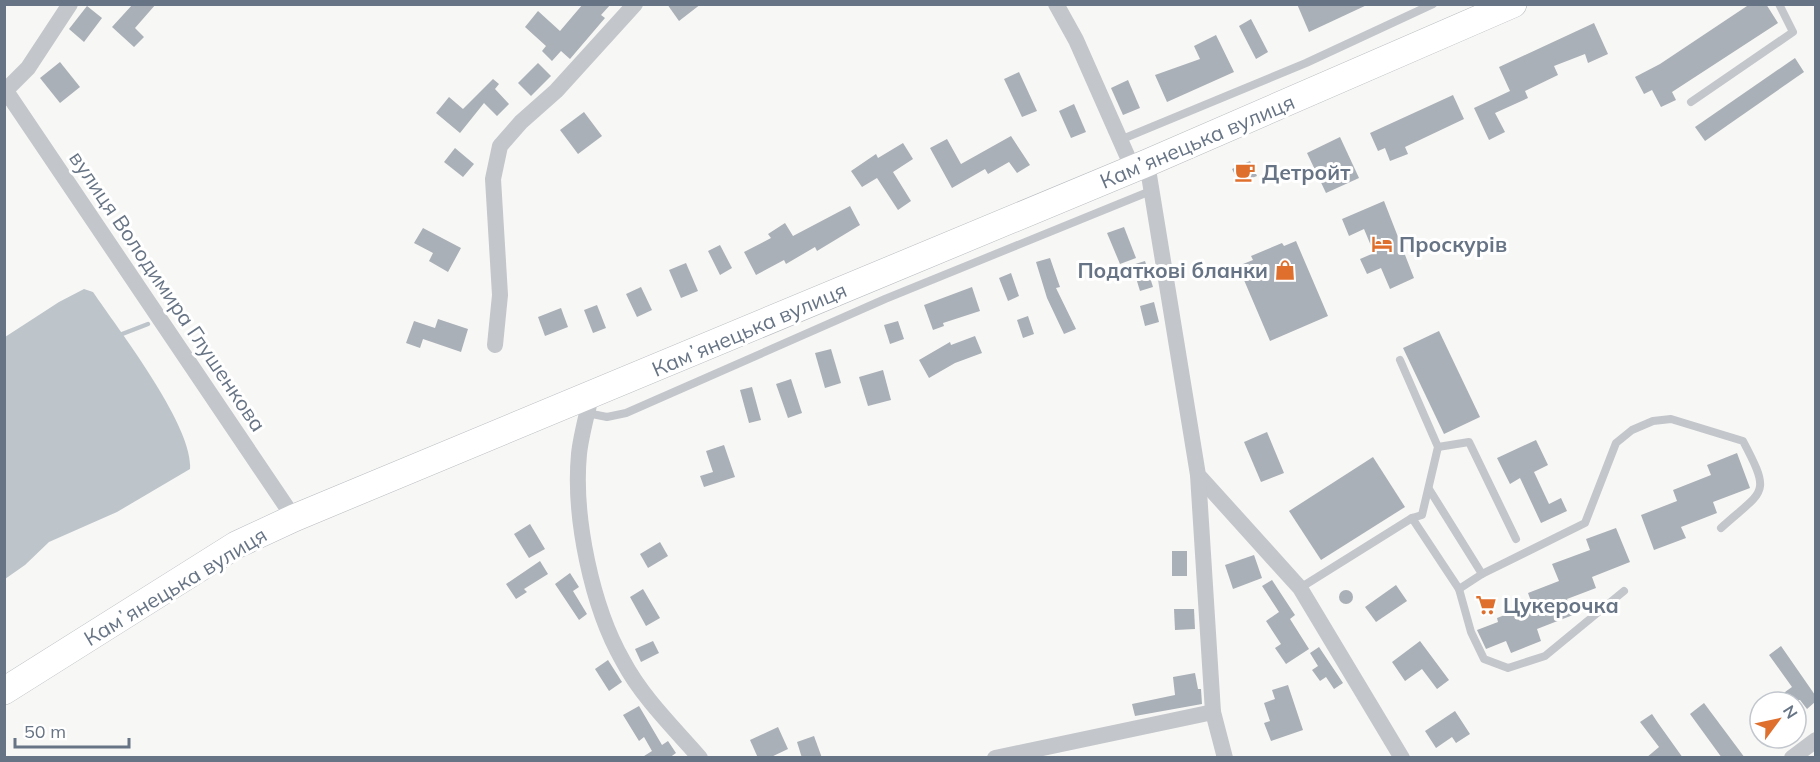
<svg xmlns="http://www.w3.org/2000/svg" width="1820" height="762" font-family="Mulish,sans-serif">
<style>
.water{fill:#bdc5cb}
.lines{fill:none;stroke-linecap:round;stroke-linejoin:round}
.stream{stroke:#bdc5cb;stroke-width:4.5}
.building{fill:#aab0b7}
.primary-casing{stroke:#b6babe;stroke-width:28}
.lane{stroke:#c3c6ca;stroke-width:8}
.street{stroke:#c3c6ca;stroke-width:16}
.primary{stroke:#fff;stroke-width:27}
.labels{text-anchor:middle;dominant-baseline:central;stroke-width:6;stroke-linejoin:round;paint-order:stroke}
.street-label{font-size:21px;fill:#677485;stroke:#fff}
.poi-label{font-size:21px;font-weight:bold;fill:#677485;stroke:#fff;text-anchor:start}
</style>
<rect width="100%" height="100%" fill="#f7f7f5"/>
<path class="water" d="M84,289L93,292C118,329 194,427 190,469L117,512L49,542L25,565L5,579V337L59,302Z"/>
<g class="lines">
<path class="stream" d="M117,336L148,324"/>
</g>
<g class="building">
<path d="M133,4H156L135,28L144,37L134,47L112,27Z"/>
<path d="M583,4H611L601,15L605,18L570,59L561,51L552,61L542,51L546,46L525,27L538,11L560,31Z"/>
<path d="M667,4H701L679,21Z"/>
<path d="M1297,4H1369L1309,32Z"/>
<path d="M1750,4H1766L1778,23L1672,92L1676,100L1661,107L1652,90L1644,94L1635,77L1660,64Z"/>
<path d="M87,6L102,18L84,42L69,29Z"/>
<path d="M1251,19L1268,52L1256,59L1239,26Z"/>
<path d="M1594,23L1608,54L1588,63L1585,54L1554,66L1558,75L1525,91L1528,98L1495,113L1505,132L1489,140L1474,108L1510,91L1499,67Z"/>
<path d="M1216,35L1234,72L1167,102L1155,75L1200,59L1194,46Z"/>
<path d="M1795,58L1804,72L1705,141L1695,127Z"/>
<path d="M60,62L80,87L60,103L40,78Z"/>
<path d="M538,63L551,76L531,96L518,83Z"/>
<path d="M1019,72L1037,111L1022,117L1004,79Z"/>
<path d="M493,79L499,84L495,89L509,104L497,116L484,103L460,133L436,113L449,97L463,109Z"/>
<path d="M1128,80L1140,108L1123,115L1111,88Z"/>
<path d="M1453,95L1464,119L1405,147L1408,154L1390,161L1385,148L1378,151L1370,133Z"/>
<path d="M1074,104L1086,132L1071,138L1059,111Z"/>
<path d="M584,112L602,136L578,154L560,130Z"/>
<path d="M1011,136L1030,165L1017,173L1009,162L988,174L985,169L952,188L930,148L947,139L961,164Z"/>
<path d="M1340,137L1359,178L1326,193L1307,153Z"/>
<path d="M903,143L913,159L893,172L911,201L898,210L877,178L862,187L851,171L876,154L878,158Z"/>
<path d="M455,148L474,164L463,177L444,162Z"/>
<path d="M1250,161L1257,176L1239,183L1232,169Z"/>
<path d="M1384,201L1414,278L1390,289L1381,268L1367,274L1360,259L1374,253L1364,229L1349,236L1342,219Z"/>
<path d="M850,206L860,225L817,251L815,247L786,264L784,260L756,275L744,252L771,238L768,234L785,223L793,236Z"/>
<path d="M1124,227L1136,258L1120,264L1107,233Z"/>
<path d="M423,228L461,248L448,272L429,261L433,253L414,243Z"/>
<path d="M1296,241L1328,316L1270,341L1238,266L1253,260L1251,256L1282,243L1284,246Z"/>
<path d="M720,245L732,268L720,275L708,251Z"/>
<path d="M1050,258L1060,287L1056,288L1076,329L1064,334L1047,298L1036,262Z"/>
<path d="M1145,261L1153,287L1140,291L1132,265Z"/>
<path d="M686,263L698,291L681,298L669,270Z"/>
<path d="M1011,273L1019,296L1008,301L999,278Z"/>
<path d="M641,287L652,310L637,317L626,294Z"/>
<path d="M972,287L980,311L943,323L944,326L933,330L924,305Z"/>
<path d="M1154,302L1159,322L1145,326L1140,306Z"/>
<path d="M597,305L606,328L593,333L584,310Z"/>
<path d="M561,308L568,327L545,336L538,317Z"/>
<path d="M1028,316L1034,334L1023,338L1017,320Z"/>
<path d="M438,319L468,329L461,352L423,339L420,348L406,343L414,321L435,328Z"/>
<path d="M898,321L904,339L890,344L884,325Z"/>
<path d="M1439,331L1480,417L1444,434L1403,348Z"/>
<path d="M975,336L982,353L955,363L929,378L919,360L950,342L951,345Z"/>
<path d="M831,349L841,383L825,388L815,353Z"/>
<path d="M883,370L891,400L868,406L859,377Z"/>
<path d="M791,379L802,413L788,418L776,384Z"/>
<path d="M752,387L761,420L749,423L740,390Z"/>
<path d="M1267,432L1284,473L1261,482L1244,442Z"/>
<path d="M1536,440L1548,465L1534,472L1549,504L1561,498L1567,511L1541,523L1520,478L1510,484L1497,458Z"/>
<path d="M724,445L735,477L704,487L700,476L713,472L706,451Z"/>
<path d="M1737,453L1750,488L1713,502L1717,513L1681,527L1686,538L1654,550L1641,515L1677,501L1673,490L1711,475L1707,465Z"/>
<path d="M1373,457L1405,507L1321,560L1289,511Z"/>
<path d="M530,524L545,549L529,558L514,534Z"/>
<path d="M1616,528L1630,562L1592,577L1596,588L1567,599L1573,615L1537,629L1541,641L1511,653L1506,641L1486,649L1477,630L1498,622L1497,618L1532,604L1528,593L1559,581L1552,564L1590,550L1586,539Z"/>
<path d="M660,542L668,556L648,568L640,554Z"/>
<rect x="1172" y="551" width="15" height="25"/>
<path d="M1254,555L1262,578L1233,589L1225,565Z"/>
<path d="M540,561L548,574L524,589L527,592L516,599L506,584Z"/>
<path d="M570,573L579,587L573,591L587,614L579,620L555,584Z"/>
<path d="M1272,580L1295,615L1290,619L1309,649L1286,664L1275,648L1281,644L1266,621L1279,612L1262,586Z"/>
<path d="M1396,585L1407,601L1376,622L1365,607Z"/>
<path d="M643,589L660,618L646,626L630,597Z"/>
<circle cx="1346" cy="597" r="7"/>
<path d="M1174,609H1194L1195,629L1175,630Z"/>
<path d="M653,641L659,653L641,662L635,649Z"/>
<path d="M1420,641L1449,680L1437,689L1422,669L1405,681L1392,662Z"/>
<path d="M1781,646L1815,695V702L1807,709L1800,700L1771,702L1792,687L1769,655Z"/>
<path d="M1319,647L1343,683L1334,689L1326,677L1320,681L1312,670L1318,666L1310,653Z"/>
<path d="M608,660L622,682L609,691L595,669Z"/>
<path d="M1195,673L1198,689H1201L1202,704L1135,716L1132,704L1175,695L1173,677Z"/>
<path d="M1288,685L1303,730L1271,741L1264,723L1270,721L1264,703L1275,699L1272,690Z"/>
<path d="M1704,703L1745,758H1722L1690,714Z"/>
<path d="M639,706L662,745L668,741L676,753L669,758H641L652,751L644,737L639,741L623,715Z"/>
<path d="M1455,711L1470,734L1456,743L1452,737L1436,748L1425,731Z"/>
<path d="M1652,714L1658,723L1683,758H1646L1659,747L1640,722Z"/>
<path d="M778,727L788,749L769,758H758L750,740Z"/>
<path d="M814,736L822,758H802L797,742Z"/>
</g>
<g class="lines">
<g class="primary-casing">
<path id="primary" d="M4,691L236,545L294,518L1147,163L1513,4"/>
</g>
<g class="lane">
<path d="M1691,102L1793,32L1779,4"/>
<path d="M1120,140L1306,63L1433,4"/>
<path d="M1400,360L1438,447L1422,515L1412,518"/>
<path d="M587,413L607,417L626,413L885,299L1153,190"/>
<path d="M1438,447L1469,442L1516,539"/>
<path d="M1429,489L1482,574"/>
<path d="M1300,588L1412,518L1459,589L1471,632L1484,659L1508,668L1545,656L1624,591"/>
<path d="M1459,589L1482,574L1585,523L1616,443L1632,430L1653,421L1671,419L1743,441C1772,496 1764,489 1721,528"/>
</g>
<g class="street">
<path d="M1056,4L1076,40L1133,169"/>
<path d="M4,88L294,518"/>
<path d="M6,90L28,68L70,4"/>
<path d="M1147,163L1198,475L1300,588L1402,758"/>
<path d="M495,345L500,295L493,179L500,146L521,122L556,91L635,4"/>
<path d="M591,396C587,415 581,435 579,454C573,517 592,607 623,661C642,697 673,727 700,758"/>
<path d="M1198,475L1213,712L1225,758"/>
<path d="M995,758L1213,712"/>
<path d="M1792,758L1816,740"/>
</g>
<use href="#primary" class="primary"/>
</g>
<defs>
<g id="cafe-bare" transform="scale(1.62)"><path d="M-5.5-4.5H6V0H3Q3 3.5 0 3.5H-2.5Q-5.5 3.5-5.5 0ZM3-3.2v2h1.7v-2ZM-6 4.5H4V6H-6Z" fill="#df6f2d" stroke="#fff" stroke-width="2.5" paint-order="stroke"/></g>
<g id="hotel-bare" transform="scale(1.62)"><path d="M-6-4.5h1.5V1H6V5H4.5V3h-9V5H-6ZM-4 0a1.8 1.8 0 1 1 3.6 0ZM.5 0V-2.5h3Q6-2.5 6 0Z" fill="#df6f2d" stroke="#fff" stroke-width="2.5" paint-order="stroke"/></g>
<g id="shop-bare" transform="scale(1.62)"><path d="M-5-2.5h2.3a2.7 3.5 0 0 1 5.4 0H5L5.5 6h-11ZM-1.5-2.5h3a1.5 2.3 0 0 0-3 0Z" fill="#df6f2d" stroke="#fff" stroke-width="2.5" paint-order="stroke"/></g>
<g id="supermarket-bare" transform="scale(1.62)"><path d="M-6-5.5h2.5l.6 2H6L4.5 2H-2.5L-4.4-4H-6ZM-1.5 3.2a1.3 1.3 0 1 0 .1 0ZM3 3.2a1.3 1.3 0 1 0 .1 0Z" fill="#df6f2d" stroke="#fff" stroke-width="2.5" paint-order="stroke"/></g>
</defs>
<g fill-rule="evenodd">
<use href="#cafe-bare" x="1245" y="172"/>
<use href="#hotel-bare" x="1382" y="244"/>
<use href="#shop-bare" x="1285" y="270"/>
<use href="#supermarket-bare" x="1486" y="605"/>
</g>
<g class="labels">
<g class="street-label">
<text transform="translate(1197 141) rotate(-23)">Камʼянецька вулиця</text>
<text transform="translate(168 291) rotate(56)">вулиця Володимира Глушенкова</text>
<text transform="translate(749 329) rotate(-23)">Камʼянецька вулиця</text>
<text transform="translate(175 586) rotate(-31)">Камʼянецька вулиця</text>
</g>
<g class="poi-label">
<text x="1262" y="172">Детройт</text>
<text x="1399" y="244">Проскурів</text>
<text x="1268" y="270" text-anchor="end">Податкові бланки</text>
<text x="1503" y="605">Цукерочка</text>
</g>
</g>
<rect width="1820" height="762" fill="none" stroke="#677485" stroke-width="12"/>
<g transform="translate(1778 720) rotate(57)"><circle r="28" fill="#ffffff" stroke="#c2c7ce" stroke-width="1.5"/>
<path d="M0-4.5L10 22L0 15L-10 22Z" fill="#df6f2d"/>
<text y="-9" font-size="16" font-weight="bold" text-anchor="middle" fill="#677485">N</text>
</g>
<path d="M15 738v9h114v-9" fill="none" stroke="#677485" stroke-width="3"/>
<text x="24" y="738" font-size="18" fill="#677485" stroke="#ffffff" stroke-width="4.5" paint-order="stroke">50 m</text>
</svg>
